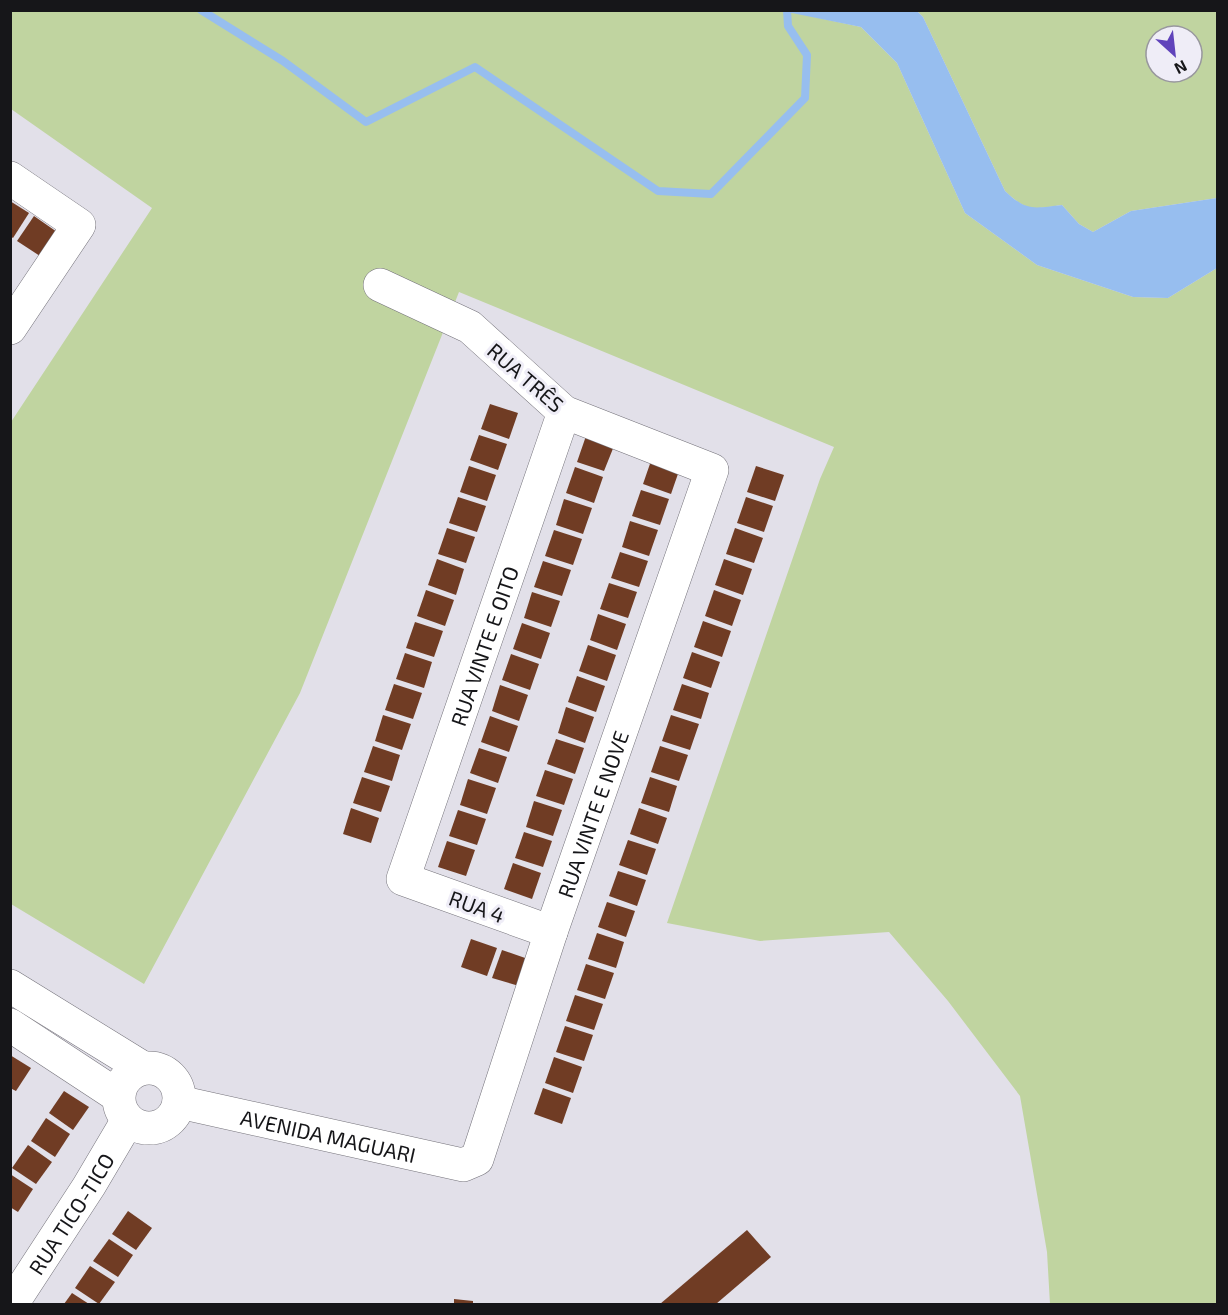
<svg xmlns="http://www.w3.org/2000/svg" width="1228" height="1315" font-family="'Exo 2',sans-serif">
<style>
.green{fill:#c0d4a0;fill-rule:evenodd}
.water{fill:#97beef}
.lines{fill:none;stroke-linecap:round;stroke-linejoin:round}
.stream{stroke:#97beef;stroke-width:8}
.building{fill:#703c24}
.minor-casing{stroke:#74727a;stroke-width:34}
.minor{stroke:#fff;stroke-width:33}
.labels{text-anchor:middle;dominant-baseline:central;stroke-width:6;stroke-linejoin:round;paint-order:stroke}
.street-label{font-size:21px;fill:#161619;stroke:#efedf7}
</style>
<rect width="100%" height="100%" fill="#e2e0e9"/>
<g class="green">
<path d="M782,10L861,27L897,63L965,213L1037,265L1133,297L1168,298L1217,268V1304H1050L1047,1252L1020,1096L948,1001L889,932L760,941L667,923L820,479L834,447L459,292L300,693L144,984L11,904V422L152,208L11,109V11Z"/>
<path d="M917,11H1217V198L1131,211L1093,232L1079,224L1062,205C1033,209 1028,213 1005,191L923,17ZM1156,36H1192V72H1156Z"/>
</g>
<path class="water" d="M782,11H917L923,17L1005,191C1027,212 1034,208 1062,205L1079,224L1093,232L1131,211L1217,198V268L1168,298L1133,297L1037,265L965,213L897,63L861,27Z"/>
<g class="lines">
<path class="stream" d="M201,10L283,61L366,122L475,67L658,191L711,194L805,98L807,55L788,26L787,10"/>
</g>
<g class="building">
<path d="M10,201L29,213L13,238L10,236Z"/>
<path d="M34,216L57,232L40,256L17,241Z"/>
<path d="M490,404L518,413L509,439L481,429Z"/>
<path d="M479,435L507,444L498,470L470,460Z"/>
<path d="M586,436L614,446L604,471L577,462Z"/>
<path d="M652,458L680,468L671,494L643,484Z"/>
<path d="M469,466L496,475L487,501L460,492Z"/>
<path d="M756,466L784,475L775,501L747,492Z"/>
<path d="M575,467L603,477L594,503L566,493Z"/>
<path d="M641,490L669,499L660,525L632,516Z"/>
<path d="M458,497L486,506L477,532L449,523Z"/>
<path d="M746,497L773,506L764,532L737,523Z"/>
<path d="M564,499L592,508L583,534L556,525Z"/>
<path d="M630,521L658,530L649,556L622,547Z"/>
<path d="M447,528L475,537L466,563L438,554Z"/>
<path d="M735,528L763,538L754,563L726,554Z"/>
<path d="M554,530L582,539L573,565L545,556Z"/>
<path d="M620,552L648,561L639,587L611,578Z"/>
<path d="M437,559L464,569L456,595L428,585Z"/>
<path d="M724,559L752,569L743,595L715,585Z"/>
<path d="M543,561L571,570L562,596L534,587Z"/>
<path d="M609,583L637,592L628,618L600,609Z"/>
<path d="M426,590L454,600L445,626L417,616Z"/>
<path d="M714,590L741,600L732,626L705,616Z"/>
<path d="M532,592L560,601L551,627L524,618Z"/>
<path d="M598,614L626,624L617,650L590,640Z"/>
<path d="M703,621L731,631L722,657L694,647Z"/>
<path d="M415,622L443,631L434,657L406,648Z"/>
<path d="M522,623L550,633L541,659L513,649Z"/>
<path d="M588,645L616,655L607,681L579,671Z"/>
<path d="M692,652L720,662L711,688L683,678Z"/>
<path d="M405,653L432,662L424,688L396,679Z"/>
<path d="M511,654L539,664L530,690L502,680Z"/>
<path d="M577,676L605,686L596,712L568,702Z"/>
<path d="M394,684L422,693L413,719L385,710Z"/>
<path d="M682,684L709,693L701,719L673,710Z"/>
<path d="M500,685L528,695L519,721L492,711Z"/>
<path d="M566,707L594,717L585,743L558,733Z"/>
<path d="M383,715L411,724L402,750L375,741Z"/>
<path d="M671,715L699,724L690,750L662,741Z"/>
<path d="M490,716L518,726L509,752L481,742Z"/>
<path d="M556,739L584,748L575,774L547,764Z"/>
<path d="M373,746L400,755L392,781L364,772Z"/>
<path d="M660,746L688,755L679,781L651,772Z"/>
<path d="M479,748L507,757L498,783L470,773Z"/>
<path d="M545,770L573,779L564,805L536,796Z"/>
<path d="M362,777L390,786L381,812L353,803Z"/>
<path d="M650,777L677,786L669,812L641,803Z"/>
<path d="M468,779L496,788L487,814L460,805Z"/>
<path d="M534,801L562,810L553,836L526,827Z"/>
<path d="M351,808L379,818L371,843L343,834Z"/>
<path d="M639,808L667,818L658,844L630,834Z"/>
<path d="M458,810L486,819L477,845L449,836Z"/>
<path d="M524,832L552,841L543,867L515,858Z"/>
<path d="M628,840L656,849L647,875L619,865Z"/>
<path d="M447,841L475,850L466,876L438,867Z"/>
<path d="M513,863L541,873L532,899L504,889Z"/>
<path d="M618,871L646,880L637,906L609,896Z"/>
<path d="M607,902L635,911L626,937L598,927Z"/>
<path d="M597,933L624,942L616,968L588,959Z"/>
<path d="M471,939L497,948L487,976L461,967Z"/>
<path d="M502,950L528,959L519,986L492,978Z"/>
<path d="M586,964L614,973L605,999L577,990Z"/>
<path d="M575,995L603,1004L594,1030L566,1021Z"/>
<path d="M565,1026L593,1035L584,1061L556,1052Z"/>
<path d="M10,1055L31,1068L16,1091L10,1088Z"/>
<path d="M554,1057L582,1067L573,1093L545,1083Z"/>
<path d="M543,1088L571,1098L562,1124L534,1114Z"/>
<path d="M64,1091L89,1107L73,1130L49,1113Z"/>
<path d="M46,1118L70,1134L55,1157L31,1141Z"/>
<path d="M28,1145L52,1162L36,1184L12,1168Z"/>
<path d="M10,1174L33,1189L18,1212L10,1207Z"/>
<path d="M128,1211L152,1228L136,1250L112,1234Z"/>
<path d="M747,1230L771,1257L716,1304H660Z"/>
<path d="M109,1239L133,1255L118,1277L93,1261Z"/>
<path d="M90,1266L115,1282L99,1304L75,1288Z"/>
<path d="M72,1293L89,1304H64Z"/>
<path d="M454,1299L473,1301V1304H454Z"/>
</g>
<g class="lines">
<g class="minor-casing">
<g id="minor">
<path d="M10,178L79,225L10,328"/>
<path id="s1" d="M551,932L403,879L564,412"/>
<path d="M10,986L143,1068"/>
<path d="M10,1025L118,1096"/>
<circle cx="149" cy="1098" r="30"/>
<path id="s2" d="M179,1102L463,1165L477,1159L551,932L712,470L564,412L470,327L380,285"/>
<path id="s3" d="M12,1304L89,1186L128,1120"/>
</g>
</g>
<use href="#minor" class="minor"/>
</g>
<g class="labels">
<g class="street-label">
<text transform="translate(526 377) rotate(41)">RUA TRÊS</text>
<text stroke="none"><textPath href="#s1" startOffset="404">RUA VINTE E OITO</textPath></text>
<text stroke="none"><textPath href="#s2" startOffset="670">RUA VINTE E NOVE</textPath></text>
<text transform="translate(477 906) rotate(20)">RUA 4</text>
<text stroke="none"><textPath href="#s2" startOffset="153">AVENIDA MAGUARI</textPath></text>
<text stroke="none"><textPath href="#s3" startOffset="108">RUA TICO-TICO</textPath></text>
</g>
</g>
<rect width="1228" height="1315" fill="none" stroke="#161619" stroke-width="24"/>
<g transform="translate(1174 54) rotate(153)"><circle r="28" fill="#efedf7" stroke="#98979e" stroke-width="1.5"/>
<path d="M0-4.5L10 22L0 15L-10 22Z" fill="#6043bb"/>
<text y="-9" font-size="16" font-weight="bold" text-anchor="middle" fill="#161619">N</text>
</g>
</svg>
